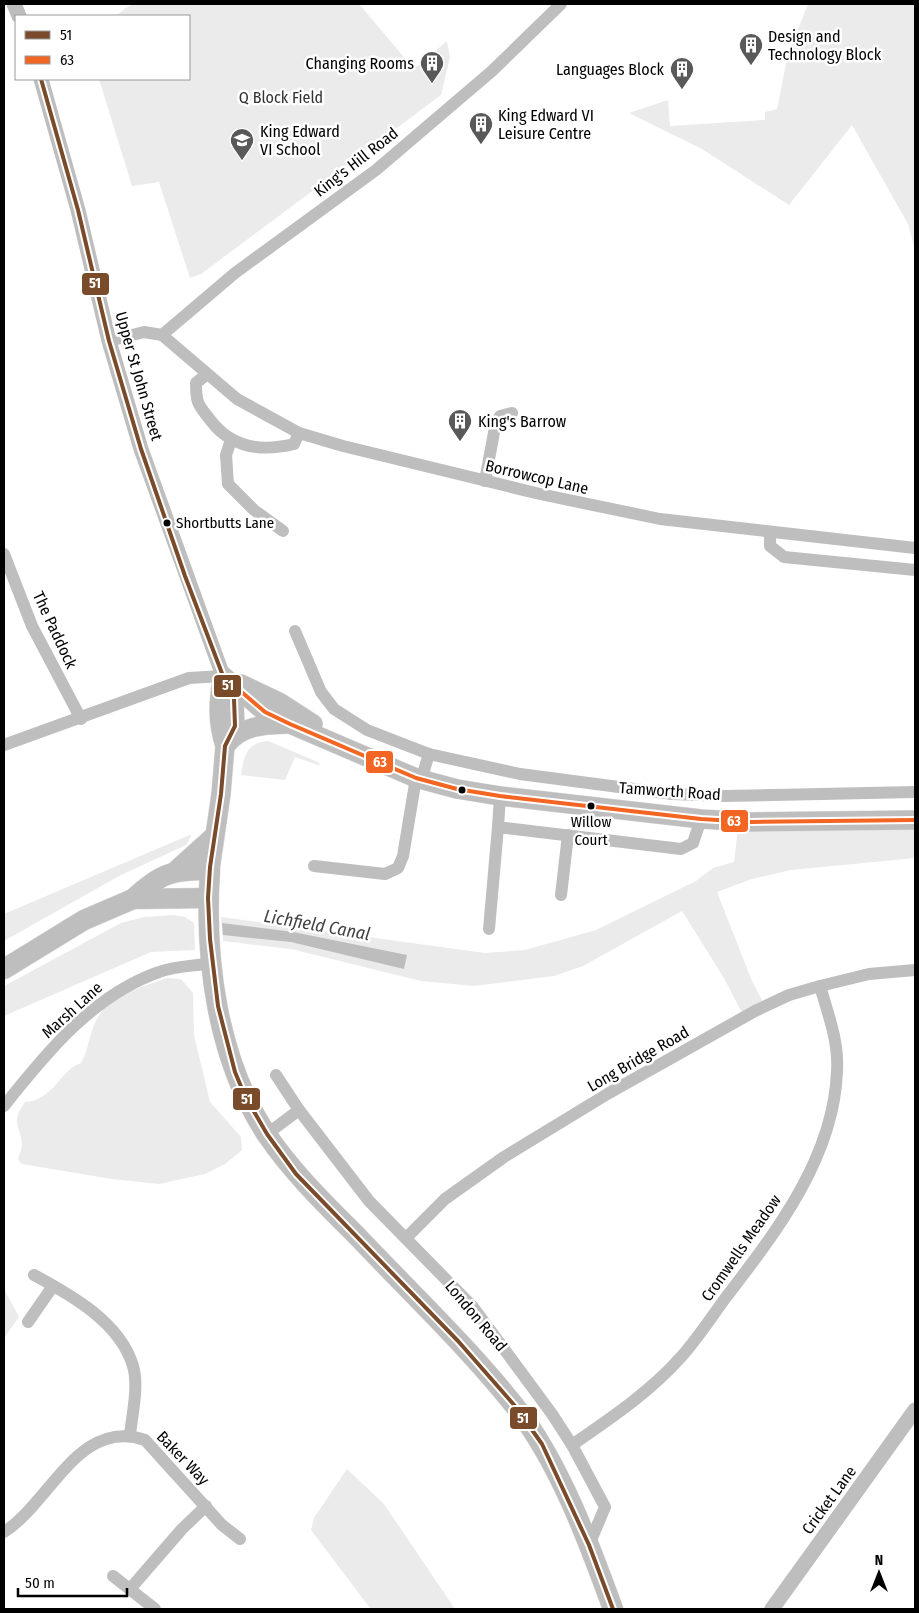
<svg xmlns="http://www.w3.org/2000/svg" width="919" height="1613" font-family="'Fira Sans Condensed',sans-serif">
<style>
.green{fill:#ebebeb}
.water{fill:#bdbdbd}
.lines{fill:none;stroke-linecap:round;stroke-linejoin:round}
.primary-casing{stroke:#dbdbdb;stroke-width:20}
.trunk-casing{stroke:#dbdbdb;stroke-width:21}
.minor{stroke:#bebebe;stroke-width:12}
.tertiary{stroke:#bebebe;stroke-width:15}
.primary{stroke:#bebebe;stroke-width:19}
.trunk{stroke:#bebebe;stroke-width:20}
.bus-1-casing{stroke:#fff;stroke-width:8}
.bus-2-casing{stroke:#fff;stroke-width:8}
.bus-1{stroke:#7a4b2a;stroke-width:4}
.bus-2{stroke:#f26522;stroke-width:4}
.bus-dot{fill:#000;stroke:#fff;stroke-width:2}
.labels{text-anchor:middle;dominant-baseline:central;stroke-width:5;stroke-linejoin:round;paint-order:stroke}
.bus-label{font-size:15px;fill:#000;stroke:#fff;text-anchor:start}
.poi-label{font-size:16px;fill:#000;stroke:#fff;text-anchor:start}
.park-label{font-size:16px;fill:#313131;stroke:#fff}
.street-label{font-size:16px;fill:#000;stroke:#fff}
.water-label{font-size:18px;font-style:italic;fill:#424242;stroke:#fff}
.line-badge{stroke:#fff;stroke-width:2}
.badge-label{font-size:14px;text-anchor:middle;font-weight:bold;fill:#fff}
</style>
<rect width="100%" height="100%" fill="#fff"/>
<g class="green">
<path d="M135,4H359L414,69L447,41L450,57L441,95L201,274L190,278L159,182L132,186L99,79H189V16H116L127,7Z"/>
<path d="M808,4H915V250L908,224L852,125L789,205L702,149L629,113L668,100L670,126L765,120V112L777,109L788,54Z"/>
<path d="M268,741L318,762L321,766L295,757L285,780L241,775C244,756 246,743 268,741Z"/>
<path d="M915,826V858L791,870L752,879L717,892L752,981L763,1002L742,1013L724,978L682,911L583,966L554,976L474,986L421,981L291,949L223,941L221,917L485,953L525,950L596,930L696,881L713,868L734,862L738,828Z"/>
<path d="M192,834L186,845L119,876L4,941V914Z"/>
<path d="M174,915L185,917L194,923L195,950L151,952L4,1016V986L121,923L144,917Z"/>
<path d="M167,978L181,979L193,993L194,1035L210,1102L241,1137L242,1150L225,1164L205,1174L159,1184L112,1179L22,1164L18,1160C19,1155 22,1149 22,1144C20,1123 10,1124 25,1102C53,1101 61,1069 81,1063C89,1049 89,1033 97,1019C109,995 143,987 167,978Z"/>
<path d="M4,1289L19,1317L4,1338Z"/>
<path d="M347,1469L384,1504L455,1609H368L370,1608L311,1530L314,1518Z"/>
</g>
<path class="water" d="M222,923L293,932L407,955L404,969L291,942L223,935Z"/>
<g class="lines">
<g class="primary-casing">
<g id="primary">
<path d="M223,676L265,712L290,724L416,778L457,789L500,796L701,819L751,822L915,820"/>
<path d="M223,676C218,701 217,722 225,746"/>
<path d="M241,684L279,702L313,724"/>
<path d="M227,744C243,724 267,725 289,724"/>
<path d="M210,870L221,794L225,746L235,726L234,699L226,682"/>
<path d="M173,873L214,836"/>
</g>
</g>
<g class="trunk-casing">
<g id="trunk">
<path d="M133,899C161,873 171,870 210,870C204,959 217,1059 267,1135C293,1173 325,1204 357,1236C410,1292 466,1345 514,1405C559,1461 589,1543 613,1609"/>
<path d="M4,969L84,920L133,899L208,898"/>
</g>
</g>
<g class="minor">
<path d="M162,335L235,273L376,170L492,71L561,4"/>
<path d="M109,341L144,332L162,335L237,399L299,433L343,446L540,494L660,519L915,548"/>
<path d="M207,374L196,383C196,404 198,404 211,421C232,448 261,452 294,444L299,433"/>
<path d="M231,440L226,455L228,484L254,510L283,531"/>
<path d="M485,481L495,427L500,416L512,413"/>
<path d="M770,533V546L784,557L915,570"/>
<path d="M4,554L32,626L81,719"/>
<path d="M295,631L321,692L334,709L367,730L429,754L520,774L672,794L725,796L915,792"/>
<path d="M4,745L189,678L223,676"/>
<path d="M421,780L429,754"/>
<path d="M500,796L498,827L681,849L693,843L701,819"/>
<path d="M314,866L385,874L398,868L403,856L416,778"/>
<path d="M561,895L568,835"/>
<path d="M489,929L498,827"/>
<path d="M276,1075L299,1110L369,1201L473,1307L552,1414L572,1445L605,1507L589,1545"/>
<path d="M4,1106C46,1053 93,995 159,972C175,966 195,966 212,963"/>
<path d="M267,1134L299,1110"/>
<path d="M406,1238L445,1199L504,1157L609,1093L755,1011L789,995L820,986L869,974L915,970"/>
<path d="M34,1275C71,1295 120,1322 133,1366C139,1387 132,1414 130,1435"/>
<path d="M28,1322L53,1286"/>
<path d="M572,1445C611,1418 650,1392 681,1357C698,1338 712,1316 727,1296C777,1231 834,1157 837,1071C839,1042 828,1014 820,986"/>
<path d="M4,1532C50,1503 79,1417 145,1440L222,1525L240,1539"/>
<path d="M113,1576L155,1609"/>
<path d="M130,1589L182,1529L206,1506"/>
</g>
<g class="tertiary">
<path d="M14,4L19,16"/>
<path d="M41,79L78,210L109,341L141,449L223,676"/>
<path d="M772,1609L915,1410"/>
</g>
<use href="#primary" class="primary"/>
<use href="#trunk" class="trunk"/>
<g class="bus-1-casing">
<path id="bus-1" d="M41,79L78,210L109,341L141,449L185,576L223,676L234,699L235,726L225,746L221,794L210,867L208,898L210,939L218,1006L235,1072L245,1096L267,1134L296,1174L458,1341L515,1406L542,1444L589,1545L613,1609"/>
</g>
<g class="bus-2-casing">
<path id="bus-2" d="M223,676L265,712L290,724L416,778L457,789L500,796L701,819L751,822L915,820"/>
</g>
<use href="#bus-1" class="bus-1"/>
<use href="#bus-2" class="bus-2"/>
</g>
<defs>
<g id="building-pin" transform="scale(1.25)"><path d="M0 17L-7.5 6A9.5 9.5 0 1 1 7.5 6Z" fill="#595959" stroke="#fff"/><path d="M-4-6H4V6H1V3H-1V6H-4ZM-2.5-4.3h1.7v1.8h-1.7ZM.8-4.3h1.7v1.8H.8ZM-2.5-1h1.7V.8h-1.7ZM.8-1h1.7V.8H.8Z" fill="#fff"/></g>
<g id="school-pin" transform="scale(1.25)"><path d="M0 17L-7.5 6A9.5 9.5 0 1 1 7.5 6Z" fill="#595959" stroke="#fff"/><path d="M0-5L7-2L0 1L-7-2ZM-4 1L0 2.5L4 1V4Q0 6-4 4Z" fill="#fff"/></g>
</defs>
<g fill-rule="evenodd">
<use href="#building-pin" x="751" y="45"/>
<use href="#building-pin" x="432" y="63"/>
<use href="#building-pin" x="682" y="69"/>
<use href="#building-pin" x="481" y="124"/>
<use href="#school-pin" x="242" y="140"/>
<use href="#building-pin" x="460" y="421"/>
</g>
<g class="bus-dot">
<circle cx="167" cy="523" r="4.5"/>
<circle cx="462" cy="790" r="4.5"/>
<circle cx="591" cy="806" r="4.5"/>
</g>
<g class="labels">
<g class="bus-label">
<text x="176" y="523">Shortbutts Lane</text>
<text x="591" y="822" text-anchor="middle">Willow<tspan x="591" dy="18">Court</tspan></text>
</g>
<g class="poi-label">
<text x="768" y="36">Design and<tspan x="768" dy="18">Technology Block</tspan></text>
<text x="414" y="63" text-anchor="end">Changing Rooms</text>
<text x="664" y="69" text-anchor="end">Languages Block</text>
<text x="498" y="115">King Edward VI<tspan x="498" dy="18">Leisure Centre</tspan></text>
<text x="260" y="131">King Edward<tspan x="260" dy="18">VI School</tspan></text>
<text x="478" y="421">King's Barrow</text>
</g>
<g class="park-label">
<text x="281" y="97">Q Block Field</text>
</g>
<g class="street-label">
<text transform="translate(356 162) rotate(-38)">King's Hill Road</text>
<text transform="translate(139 376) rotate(74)">Upper St John Street</text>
<text transform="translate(537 477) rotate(13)">Borrowcop Lane</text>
<text transform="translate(55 630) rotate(65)">The Paddock</text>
<text transform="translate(670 791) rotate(4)">Tamworth Road</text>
<text transform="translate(72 1010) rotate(-42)">Marsh Lane</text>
<text transform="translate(638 1059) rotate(-30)">Long Bridge Road</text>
<text transform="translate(741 1248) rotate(-55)">Cromwells Meadow</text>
<text transform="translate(476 1316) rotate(50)">London Road</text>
<text transform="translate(183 1458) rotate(46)">Baker Way</text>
<text transform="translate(829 1500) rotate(-54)">Cricket Lane</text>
</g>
<g class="water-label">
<text transform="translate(317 925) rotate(10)">Lichfield Canal</text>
</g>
</g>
<g class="line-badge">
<rect x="81" y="272" width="29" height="24" rx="5" fill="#7a4b2a"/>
<rect x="213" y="674" width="29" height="24" rx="5" fill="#7a4b2a"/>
<rect x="365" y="750" width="29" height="24" rx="5" fill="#f26522"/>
<rect x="720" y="809" width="29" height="24" rx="5" fill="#f26522"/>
<rect x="232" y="1087" width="29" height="24" rx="5" fill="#7a4b2a"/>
<rect x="509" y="1406" width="29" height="24" rx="5" fill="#7a4b2a"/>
</g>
<g class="badge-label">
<text x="95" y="288">51</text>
<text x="228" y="690">51</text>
<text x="380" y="767">63</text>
<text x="734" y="826">63</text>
<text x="247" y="1104">51</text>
<text x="523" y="1423">51</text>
</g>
<rect width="919" height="1613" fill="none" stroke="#000000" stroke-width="10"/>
<rect x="15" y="15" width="175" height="65" fill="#ffffff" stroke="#999999"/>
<rect x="25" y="31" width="25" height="8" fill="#7a4b2a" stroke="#999999"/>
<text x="60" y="40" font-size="15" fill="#000000">51</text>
<rect x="25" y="56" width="25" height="8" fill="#f26522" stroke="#999999"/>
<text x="60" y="65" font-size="15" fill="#000000">63</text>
<g transform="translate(879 1573)" stroke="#ffffff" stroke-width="4" paint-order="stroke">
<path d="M0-4L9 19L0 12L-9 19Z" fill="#000000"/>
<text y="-8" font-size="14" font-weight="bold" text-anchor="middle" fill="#000000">N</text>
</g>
<path d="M18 1588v8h109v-8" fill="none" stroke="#000000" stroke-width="2.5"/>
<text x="25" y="1588" font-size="15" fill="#000000" stroke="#ffffff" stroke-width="4" paint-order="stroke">50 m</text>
</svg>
